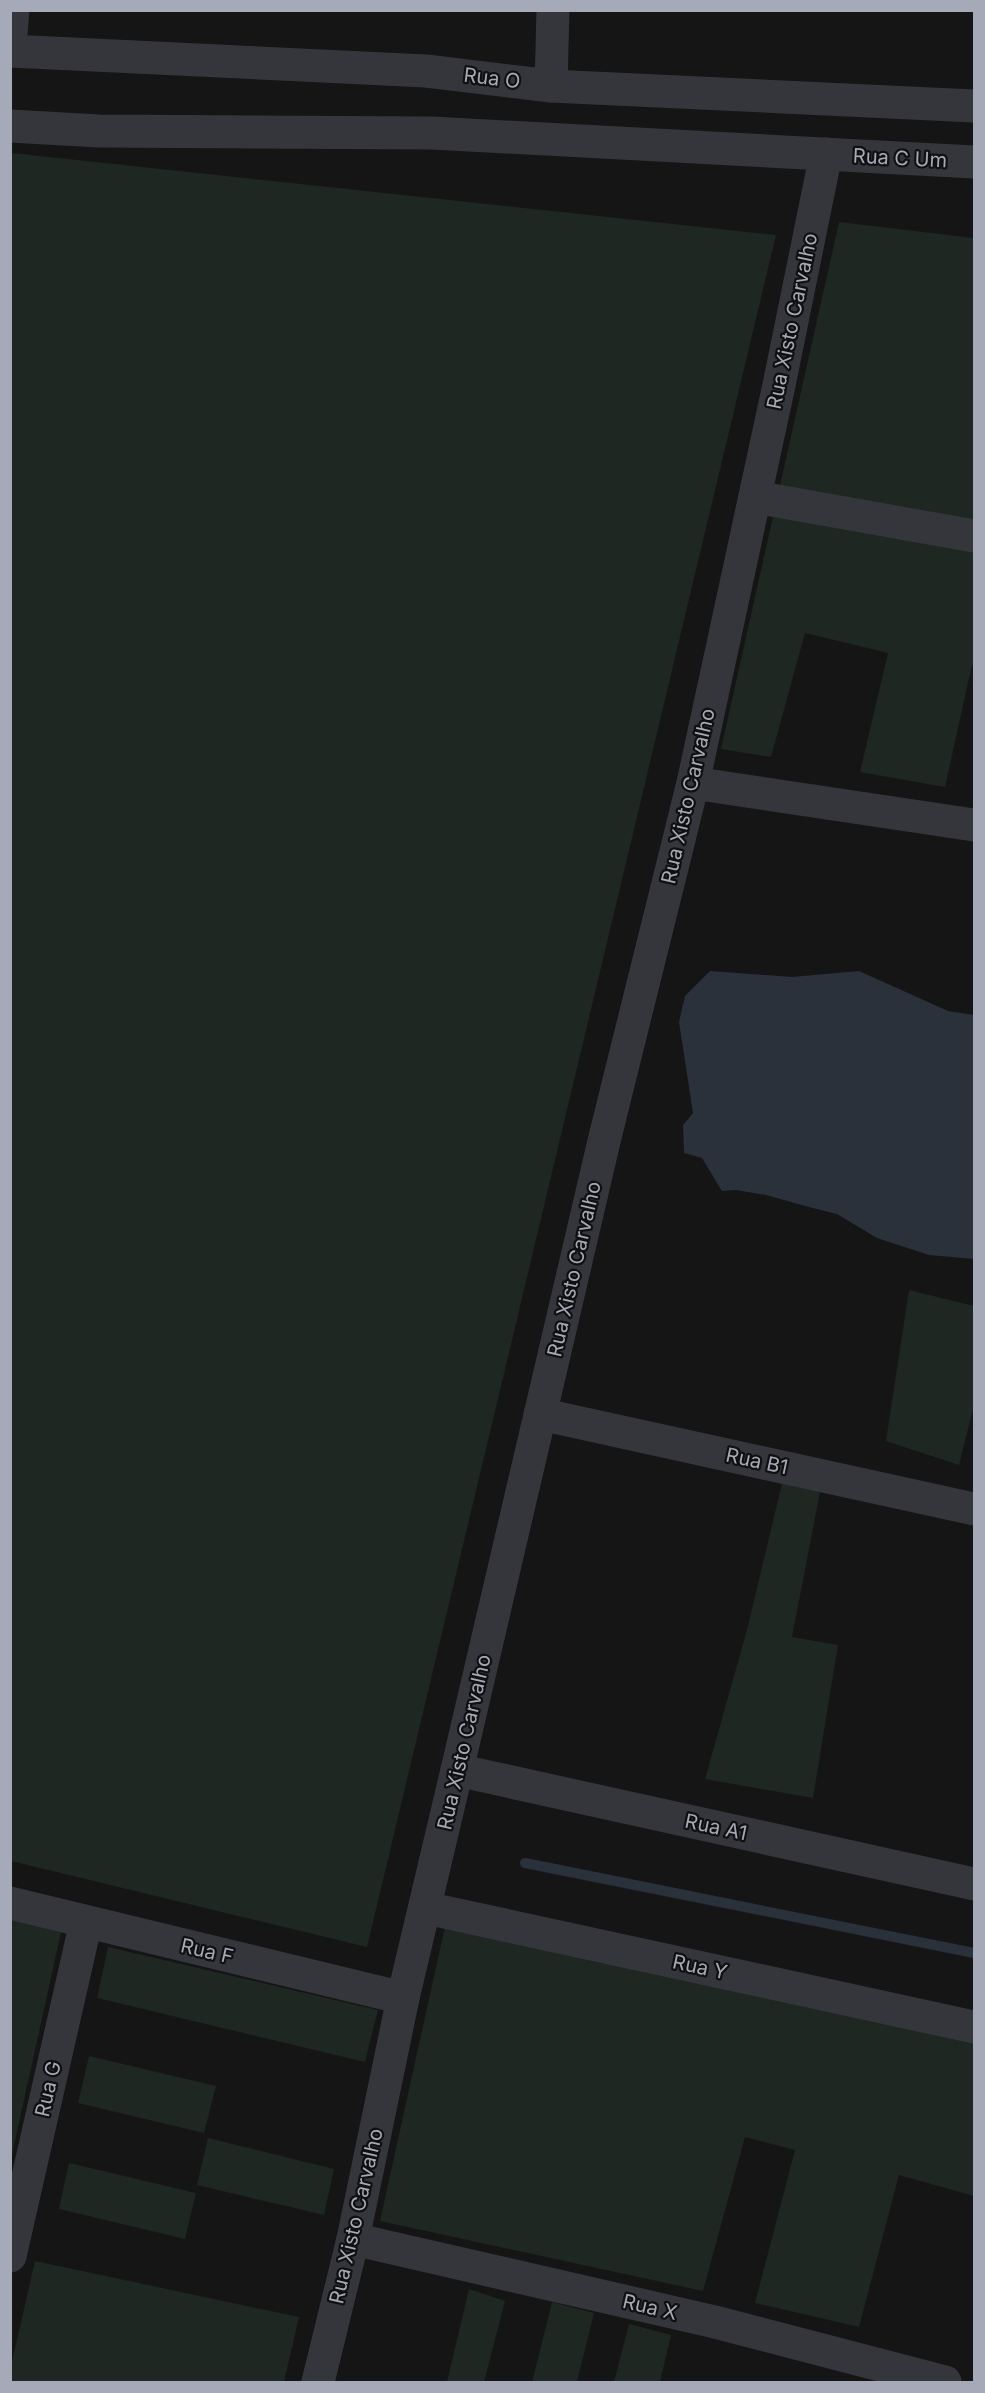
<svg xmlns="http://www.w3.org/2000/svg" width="985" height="2393" font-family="Inter,sans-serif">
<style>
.green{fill:#1e2721}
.water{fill:#2a313b}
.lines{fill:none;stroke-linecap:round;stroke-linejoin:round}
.stream{stroke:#2a313b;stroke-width:10}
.minor{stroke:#35353c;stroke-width:33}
.labels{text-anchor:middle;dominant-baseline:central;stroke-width:4.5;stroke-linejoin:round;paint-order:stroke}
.street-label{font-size:20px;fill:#a6a9b7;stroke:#101011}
</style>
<rect width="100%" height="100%" fill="#151516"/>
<g class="green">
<path d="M12,153L776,235L367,1947L11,1861Z"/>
<path d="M839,222L974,238V665H972L945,787L860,772L888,653L805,633L771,757L721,749Z"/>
<path d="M909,1290L974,1306V1405L959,1465L886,1441Z"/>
<path d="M784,1475L821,1487L792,1637L838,1645L813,1798L705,1779L747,1630Z"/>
<path d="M11,1916L62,1928L11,2159Z"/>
<path d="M446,1922L974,2039V2196L899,2175L859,2327L755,2303L795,2150L745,2137L703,2291L380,2221Z"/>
<path d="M108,1947L378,2010L365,2062L97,1998Z"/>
<path d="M89,2056L216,2086L204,2133L78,2103Z"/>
<path d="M208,2138L334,2169L324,2215L197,2185Z"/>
<path d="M69,2163L196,2193L185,2239L59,2209Z"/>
<path d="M35,2261L299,2317L284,2382H11V2366Z"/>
<path d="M469,2289L505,2301L484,2382H447Z"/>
<path d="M552,2302L594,2313L577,2382H532Z"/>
<path d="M629,2324L671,2335L660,2382H614Z"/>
</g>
<path class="water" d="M710,971L792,977L859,971L948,1011L974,1015V1259L929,1255L877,1238L837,1214L809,1207L766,1195L736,1190L722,1191L702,1158L684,1153L683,1125L693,1113L679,1022L685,996Z"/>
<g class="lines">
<path class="stream" d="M525,1863L974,1953"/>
<g class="minor">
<path d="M10,45L13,10"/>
<path d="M10,51L426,71L551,86L974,106"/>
<path d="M551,86L553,10"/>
<path d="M10,126L99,131L432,133L974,162"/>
<path d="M755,497L974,536"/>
<path d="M693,783L974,825"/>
<path d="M540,1414L974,1509"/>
<path d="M457,1770L974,1884"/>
<path d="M10,1903L403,1998"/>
<path d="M426,1908L974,2027"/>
<path d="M353,2239L715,2322L945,2382"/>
<path d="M10,2256L86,1922"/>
<path d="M318,2382L353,2239L403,1998L457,1770L605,1137L693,783L779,385L826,154"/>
</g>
</g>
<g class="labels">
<g class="street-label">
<text transform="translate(492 78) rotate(7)">Rua O</text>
<text transform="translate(900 158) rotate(3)">Rua C Um</text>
<text transform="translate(792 321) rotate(-78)">Rua Xisto Carvalho</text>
<text transform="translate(688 796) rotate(-77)">Rua Xisto Carvalho</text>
<text transform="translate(574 1269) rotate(-77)">Rua Xisto Carvalho</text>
<text transform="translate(757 1461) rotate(12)">Rua B1</text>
<text transform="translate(464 1742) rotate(-77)">Rua Xisto Carvalho</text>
<text transform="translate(716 1827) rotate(12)">Rua A1</text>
<text transform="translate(207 1951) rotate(13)">Rua F</text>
<text transform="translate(700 1967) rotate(12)">Rua Y</text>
<text transform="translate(48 2089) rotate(-77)">Rua G</text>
<text transform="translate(356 2216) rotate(-77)">Rua Xisto Carvalho</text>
<text transform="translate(650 2307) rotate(13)">Rua X</text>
</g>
</g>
<rect width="985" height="2393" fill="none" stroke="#a6a9b7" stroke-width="24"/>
</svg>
